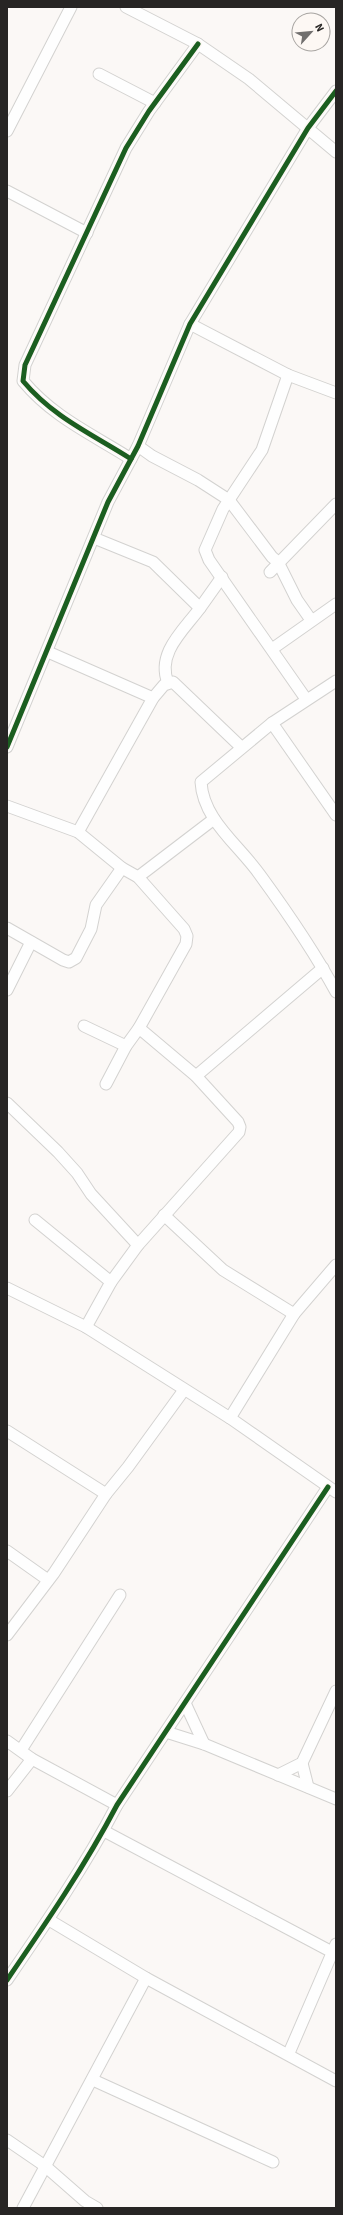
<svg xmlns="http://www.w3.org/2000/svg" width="343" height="2215" font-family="'Source Sans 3',sans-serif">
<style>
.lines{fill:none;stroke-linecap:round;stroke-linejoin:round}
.minor-casing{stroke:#d3d2d0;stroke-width:13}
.minor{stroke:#fefefe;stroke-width:11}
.cycleway-casing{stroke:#fdf8f4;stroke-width:8}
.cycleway{stroke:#1b5e20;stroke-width:5}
</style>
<rect width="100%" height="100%" fill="#fbf8f6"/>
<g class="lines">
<g class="minor-casing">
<g id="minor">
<path d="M126,7L198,44L249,79L336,152"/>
<path d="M99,74L155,103"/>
<path d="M7,131L71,7"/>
<path d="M7,191L87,233"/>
<path d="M190,324L288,375L336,393"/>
<path d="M288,375L262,450L223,509L205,550L209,560L306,699"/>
<path d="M138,446L152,456L198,480L229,500L272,557L278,562L297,600L311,620"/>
<path d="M131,459C92,434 54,418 23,381L25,365L126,148L149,111L198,44"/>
<path d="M94,538L153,562L200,608L222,577"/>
<path d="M270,572L336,504"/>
<path d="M272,649L336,604"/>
<path d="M48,652L153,698"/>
<path d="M336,681L272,723L201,782C203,820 239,845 260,875C287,912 314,951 336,992"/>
<path d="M168,683C156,653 184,630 200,608"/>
<path d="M272,723L336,815"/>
<path d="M7,747L108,502L138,446L190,324L308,128L336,91"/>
<path d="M7,806L78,832L122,868L138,877L184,929L187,936L186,944L139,1028L126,1046L106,1084"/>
<path d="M78,832L153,698L164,685L173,682L241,747"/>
<path d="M138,877L214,819"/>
<path d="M7,928L63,960L69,962L76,958L91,929L96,905L122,868"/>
<path d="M7,990L31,942"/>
<path d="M84,1026L126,1046"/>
<path d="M196,1076L323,968"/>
<path d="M7,1103L58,1152L77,1173L91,1194L138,1245"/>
<path d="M164,1215L223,1270L294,1314"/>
<path d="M35,1220L111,1282"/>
<path d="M7,1288L86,1327L230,1418L336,1492"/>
<path d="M86,1327L111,1282L138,1245L239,1132L240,1127L238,1122L196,1076L139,1028"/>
<path d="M230,1418L294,1314L336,1265"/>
<path d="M7,1431L106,1494"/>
<path d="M7,1551L48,1580"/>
<path d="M7,1635L54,1573L106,1494L128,1467L184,1390"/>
<path d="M185,1703L204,1744"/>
<path d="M166,1732L204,1744L336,1799"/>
<path d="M7,1741L32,1759L117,1805"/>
<path d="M21,1750L120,1595"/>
<path d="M302,1763L308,1787"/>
<path d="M278,1775L302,1763L336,1691"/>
<path d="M7,1791L32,1759"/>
<path d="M104,1831L332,1952"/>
<path d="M49,1920L146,1978L336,2081"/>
<path d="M7,1980C46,1923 85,1866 117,1805L328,1487"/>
<path d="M289,2053L336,1944"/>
<path d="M93,2080L273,2162"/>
<path d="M7,2140L45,2166L85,2201L97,2208"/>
<path d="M23,2208L146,1978"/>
</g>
</g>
<use href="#minor" class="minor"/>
<g class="cycleway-casing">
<g id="cycleway">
<path d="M131,459C92,434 54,418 23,381L25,365L126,148L149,111L198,44"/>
<path d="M7,747L108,502L138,446L190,324L308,128L336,91"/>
<path d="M7,1980C46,1923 85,1866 117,1805L328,1487"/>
</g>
</g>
<use href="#cycleway" class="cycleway"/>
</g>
<rect width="343" height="2215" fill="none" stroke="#272524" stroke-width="16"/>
<g transform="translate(311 32) rotate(63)"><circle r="19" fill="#fdf8f4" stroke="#a7a4a1"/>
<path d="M0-3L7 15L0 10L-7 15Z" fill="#716f6e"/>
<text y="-6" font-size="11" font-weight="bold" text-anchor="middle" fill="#272524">N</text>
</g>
</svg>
